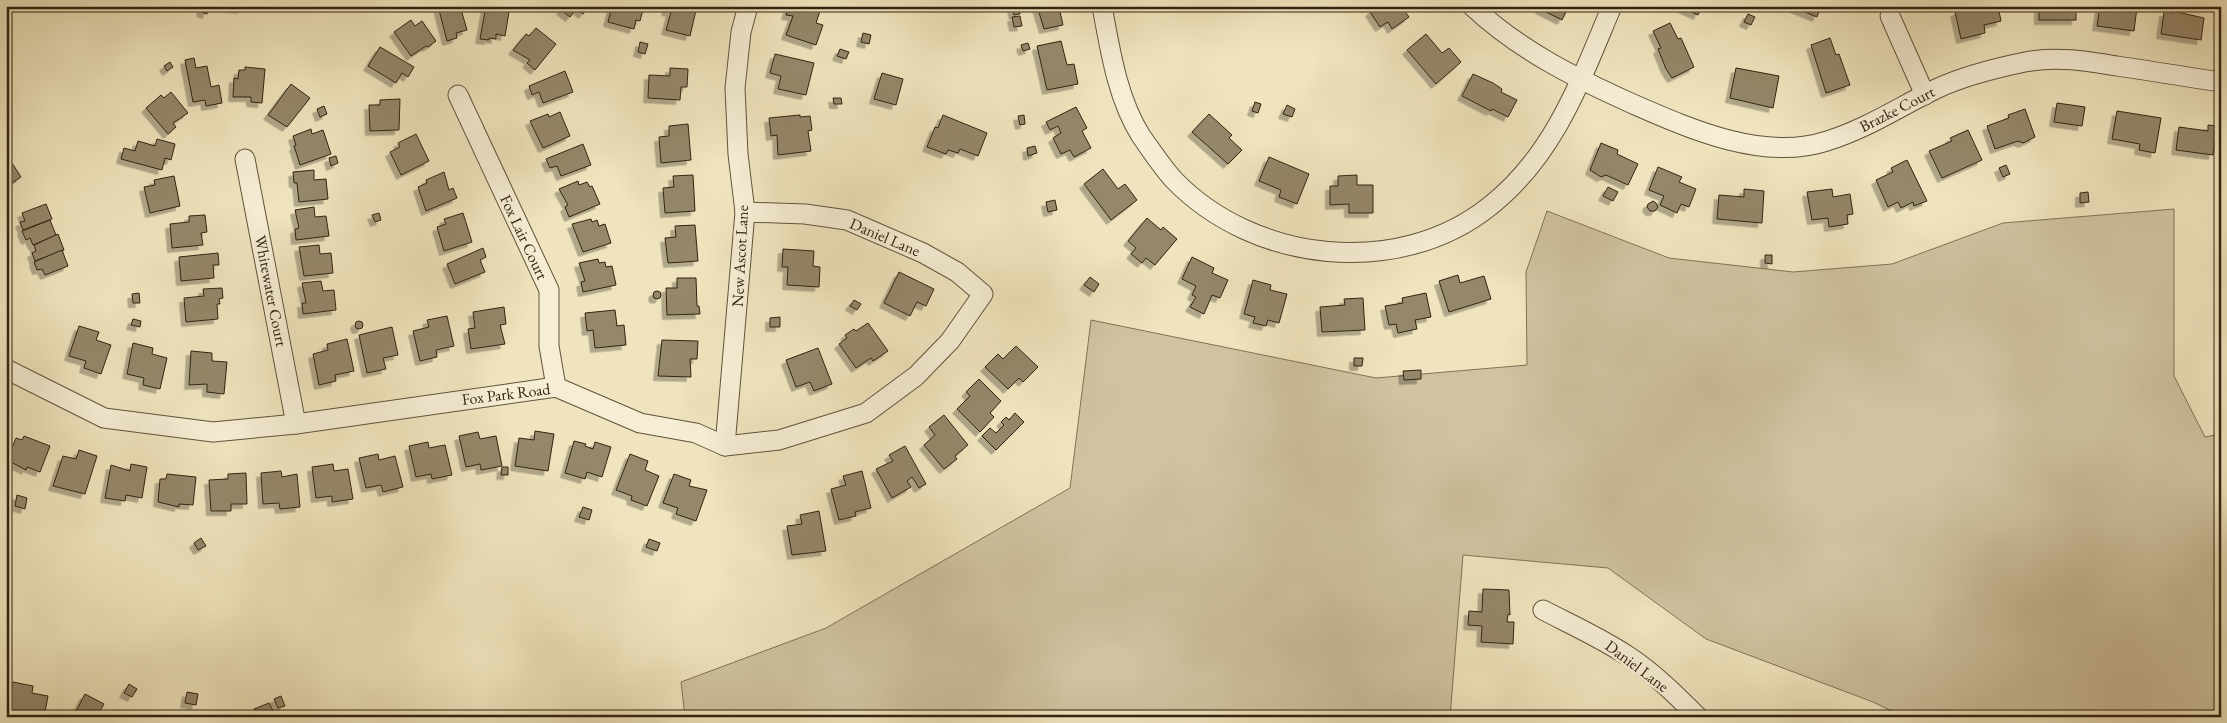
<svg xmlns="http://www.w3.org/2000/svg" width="2227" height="723" font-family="'EB Garamond',serif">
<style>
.green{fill:#cfc3a0;stroke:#807358}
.building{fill:#94876a;stroke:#312311;filter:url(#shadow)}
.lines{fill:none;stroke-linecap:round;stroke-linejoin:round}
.minor-casing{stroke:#60533c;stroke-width:21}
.minor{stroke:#f5edd4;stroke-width:19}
.labels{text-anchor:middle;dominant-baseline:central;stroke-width:5;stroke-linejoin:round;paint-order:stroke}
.street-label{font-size:16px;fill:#312311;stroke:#f5edd4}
</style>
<defs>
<filter id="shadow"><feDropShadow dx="-4.5" dy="4.5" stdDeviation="0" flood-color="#0004"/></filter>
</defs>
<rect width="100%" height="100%" fill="#efe4bd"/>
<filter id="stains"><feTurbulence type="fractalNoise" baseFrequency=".004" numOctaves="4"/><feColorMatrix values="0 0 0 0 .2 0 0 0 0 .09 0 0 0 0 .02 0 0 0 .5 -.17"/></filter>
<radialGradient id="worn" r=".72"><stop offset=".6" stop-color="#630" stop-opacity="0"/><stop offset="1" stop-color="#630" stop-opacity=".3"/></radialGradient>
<path class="green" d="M2174,209V376L2205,437L2221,434V717H1904L1873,702L1706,639L1608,568L1463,555L1450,717H685L681,682L826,628L1070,488L1091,320L1376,378L1527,365L1526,272L1547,211L1669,258L1793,272L1892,264L2003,223Z"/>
<g class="building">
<path d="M202,6L209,7L207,14L201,12Z"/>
<path d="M218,6H243L242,9Z"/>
<path d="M438,6H460L467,30L456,33L457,38L447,41Z"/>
<path d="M486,6H510L505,36L496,34V39L489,38V40L480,39Z"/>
<path d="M564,6H574L577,8L570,17L561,10Z"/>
<path d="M574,6H590L583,14Z"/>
<path d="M612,6H644L640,21L636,20L634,29L608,22Z"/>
<path d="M667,6H697L690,36L666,30L671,12L666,11Z"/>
<path d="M789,6L821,8L816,23L823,25L816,45L786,35L793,16L786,15Z"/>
<path d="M1019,6L1020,14L1014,15L1012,7Z"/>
<path d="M1037,6H1062L1059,7L1063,25L1044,29Z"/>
<path d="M1401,6L1409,17L1392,29L1388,22L1380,27L1370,12L1377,6Z"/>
<path d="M1569,6L1562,20L1540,9V6Z"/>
<path d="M1678,6H1702L1698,15Z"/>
<path d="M1790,6H1821L1817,17Z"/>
<path d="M1970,6H1998L2001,21L1984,25L1985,33L1961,39L1955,12Z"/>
<rect x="2039" y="6" width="37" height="14"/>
<path d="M2100,6L2137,7L2134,31L2097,26Z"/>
<path d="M2173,11L2204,18L2201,40L2161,34L2164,12L2173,13Z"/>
<path d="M1748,14L1755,17L1751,25L1744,22Z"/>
<path d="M1020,16L1022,26L1014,27L1012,17Z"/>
<path d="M411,20L415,26L422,21L436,41L428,47L426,46L411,56L394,32Z"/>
<path d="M1670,23L1678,39L1681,38L1694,67L1672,78L1666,69L1658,49L1661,48L1653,31Z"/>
<path d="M536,28L556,44L535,70L527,63L530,60L513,50L526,34L529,36Z"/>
<path d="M863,33L871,35L869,44L861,42Z"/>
<path d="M1426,34L1442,53L1449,48L1461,62L1436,84L1407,50Z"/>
<path d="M1830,38L1836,55L1839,54L1850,85L1826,93L1811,45Z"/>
<path d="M1061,41L1067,65L1074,64L1078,84L1047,90L1037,46Z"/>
<path d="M640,42L648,44L645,54L638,52Z"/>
<path d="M1028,43L1030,49L1023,51L1021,45Z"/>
<path d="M380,47L414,67L408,77L402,73L396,83L368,66Z"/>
<path d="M840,49L849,52L846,59L837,56Z"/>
<path d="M775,54L814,63L806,95L778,89L781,76L770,73Z"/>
<path d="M194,58L196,68L207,66L211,87L219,85L222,103L206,106L205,100L193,102L185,60Z"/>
<path d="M170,62L173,67L167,71L164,66Z"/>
<path d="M245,67L265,69L262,103L251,102V97H233L234,78L238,79L239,70H245Z"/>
<path d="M670,68L688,69L687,87H681L680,100L648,98L649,75L670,76Z"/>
<path d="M1736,68L1779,76L1773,108L1730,98Z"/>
<path d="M565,71L573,92L543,103L539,92L532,95L529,86Z"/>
<path d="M882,73L903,79L896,105L874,99Z"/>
<path d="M1473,74L1493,83L1502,89L1501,92L1517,100L1508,117L1492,109L1491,111L1462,96Z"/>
<path d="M291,84L310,98L287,127L268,115Z"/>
<path d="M171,92L188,113L173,123L176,127L168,134L146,108L161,95L164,98Z"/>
<path d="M833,98H841L842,104H834Z"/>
<path d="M400,99L399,130L370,131L369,105H380V100Z"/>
<path d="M1255,102L1261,104L1258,113L1252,111Z"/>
<path d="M2057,103L2085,107L2082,126L2054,122Z"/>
<path d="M1287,105L1295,109L1292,117L1283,114Z"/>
<path d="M324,106L327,114L320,117L317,109Z"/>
<path d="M1076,107L1087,128L1082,131L1091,148L1074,157L1070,150L1061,154L1053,138L1061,133L1058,126L1050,130L1046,122Z"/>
<path d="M2025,109L2035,137L2023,143L2018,141L1995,149L1987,126L2009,118L2008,115Z"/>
<path d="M2117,111L2161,118L2155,153L2139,150L2140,144L2112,139Z"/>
<path d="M560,112L570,136L543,148L530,121L548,114L549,117Z"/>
<path d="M1209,114L1232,135L1229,138L1242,150L1228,164L1192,132Z"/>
<path d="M800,115V117L810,116L812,130L808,131L811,151L778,155L777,135L771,136L769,118Z"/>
<path d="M943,115L987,133L978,156L960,149L958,153L948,150L946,154L927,147L935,127L938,128Z"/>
<path d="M1024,115L1025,124L1020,125L1018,116Z"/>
<path d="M688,124L691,160L661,163L659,137L669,136V126Z"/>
<path d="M2208,125L2217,126L2213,155L2176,150L2179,127L2208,131Z"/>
<path d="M311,129L312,134L323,130L331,154L300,165L294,146L296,145L293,136Z"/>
<path d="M1968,130L1982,160L1942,178L1929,151L1952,141L1950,138Z"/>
<path d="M416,134L429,161L401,175L390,152L400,147L398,143Z"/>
<path d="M157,139L175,144L171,160L165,158L162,170L121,159L124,148L135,151L138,141L155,146Z"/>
<path d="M1601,143L1618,150L1617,154L1638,164L1628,185L1606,175L1601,177L1590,170Z"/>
<path d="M583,144L591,165L561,176L557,166L550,168L546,159Z"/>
<path d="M1035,146L1037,153L1028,156L1027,148Z"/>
<path d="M336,156L338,163L331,166L329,158Z"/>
<path d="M1269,157L1309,174L1297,204L1279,197L1281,190L1259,181Z"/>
<path d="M1907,160L1927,201L1914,206L1913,202L1901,208L1898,202L1888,207L1876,180L1893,172L1891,168Z"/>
<path d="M12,163L21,177L6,187V167Z"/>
<path d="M2006,165L2010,174L2003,177L1999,168Z"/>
<path d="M1658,167L1682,177L1679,182L1696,189L1689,207L1681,204L1677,213L1660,205L1664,196L1649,190Z"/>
<path d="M1103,169L1118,189L1125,184L1137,200L1111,220L1084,184Z"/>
<path d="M314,170V180L326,179L328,199L299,202L297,183H294L293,172Z"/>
<path d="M444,172L449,190L453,188L457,198L426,211L418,187L427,183L426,180Z"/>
<path d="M693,175L695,211L665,213L663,188L674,187L673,176Z"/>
<path d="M1357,175V185H1373V213H1349V204L1330,205V186H1338V176Z"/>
<path d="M174,176L180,206L150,213L144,187L155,185L154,180Z"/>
<path d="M578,181L579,185L587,182L590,187L592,186L600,204L569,217L565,207L568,205L559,189Z"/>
<path d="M1608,187L1618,192L1613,201L1603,196Z"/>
<path d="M1744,189L1764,191L1762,223L1717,219L1719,195L1744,197Z"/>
<path d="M1832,189L1833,197L1850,194L1853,214L1847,215L1848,224L1829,227L1828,218L1812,220L1807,192Z"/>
<path d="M2088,192L2089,202L2080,203V193Z"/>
<path d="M1055,200L1057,210L1048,212L1046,202Z"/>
<path d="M1653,201L1656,203L1658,207L1655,211H1650L1647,207L1648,204Z"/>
<path d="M46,204L52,219L23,230L20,222L25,221L22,213Z"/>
<path d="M314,207L315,217L326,216L329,236L296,240L295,229L299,228L295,210Z"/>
<path d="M379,213L381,220L375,222L372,215Z"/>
<path d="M463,213L472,242L444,251L437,227L446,224L444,219Z"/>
<path d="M205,215L207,232L201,233L203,245L172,248L170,224L189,222V216Z"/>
<path d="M1147,218L1161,230L1163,227L1177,239L1155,265L1146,258L1142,263L1131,254L1136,248L1128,241Z"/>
<path d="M591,219L592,222L597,220L599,226L605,224L611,243L583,252L572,224Z"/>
<path d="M50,220L56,235L33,245L30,238L26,240L22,231Z"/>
<path d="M695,225L698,261L668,263L665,238L676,237L675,226Z"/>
<path d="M58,234L64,250L35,261L32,253L36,251L34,245Z"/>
<path d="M319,245L320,254L331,253L333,273L304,276L299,247Z"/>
<path d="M483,248L486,257L480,260L485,272L455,284L447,264Z"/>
<path d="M783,249L814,251L813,266L820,267L819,287L787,285L788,267H782Z"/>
<path d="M62,250L68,266L45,275L42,269L37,270L34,262Z"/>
<path d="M218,253L219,265H213L214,278L181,281L179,257Z"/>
<path d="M1765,255H1772V264L1765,263Z"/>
<path d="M1192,257L1214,268L1212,273L1228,280L1220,298L1212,295L1204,314L1190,307L1196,297L1192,295L1196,286L1182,279Z"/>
<path d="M598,259L599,263L605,262L606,267L612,266L616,285L583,292L581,282L585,281L579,263Z"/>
<path d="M899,272L934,289L926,306L917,302L910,316L884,303Z"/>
<path d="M1458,275L1460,283L1484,276L1491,299L1449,312L1439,281Z"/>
<path d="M1090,277L1099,284L1094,292L1084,285Z"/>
<path d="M677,278H696L697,306H699L700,314L667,315L666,288H677Z"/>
<path d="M1253,280L1271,285L1270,290L1287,294L1279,323L1268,320L1266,326L1253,323L1255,317L1244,314Z"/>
<path d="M321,281L323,291L334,290L336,310L303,314L302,303H306L302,283Z"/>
<path d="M222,288L223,298L219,299L220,304H217L218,319L186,322L184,298L204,296L203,289Z"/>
<circle cx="657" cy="295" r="4"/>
<path d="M139,293L140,303H133L132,294Z"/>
<path d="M1426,293L1431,317L1415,320L1417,329L1398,333L1396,324L1389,325L1385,306L1403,303L1402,298Z"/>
<path d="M1363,298L1365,330L1322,332L1320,307L1345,305L1344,299Z"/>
<path d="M854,300L861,304L857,310L850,306Z"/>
<path d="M504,307L506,324L500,325L505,344L471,349L468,329L475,328L473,312Z"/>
<path d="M615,310L617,326L624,325L626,345L595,348L593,330L587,331L585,313Z"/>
<path d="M447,316L454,346L436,350L437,357L420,361L413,331L429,327L427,320Z"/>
<path d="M780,317V327H770V318Z"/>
<path d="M133,319L141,321L140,327L131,325Z"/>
<circle cx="359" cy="325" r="4"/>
<path d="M868,323L888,351L873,361L871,358L856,368L839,344L847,338L845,335L854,329L856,331Z"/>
<path d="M79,326L99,332L96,340L111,345L101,374L84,368L86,361L69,356Z"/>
<path d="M392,327L398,355L383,358L386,369L367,373L359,335Z"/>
<path d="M347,339L354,371L335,375L336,381L319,385L313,354L328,350L327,344Z"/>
<path d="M662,340L698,341L697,359H690L691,377L658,376Z"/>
<path d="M133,343L153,348L152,354L167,358L160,389L143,385L144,378L127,374Z"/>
<path d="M1016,346L1038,367L1023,382L1019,378L1008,389L985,367L998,354L1003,359Z"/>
<path d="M818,348L832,384L814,391L810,382L796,387L786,360Z"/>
<path d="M191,351L212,353V361L227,362L224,394L207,392V384L189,385Z"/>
<path d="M1354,358H1363L1362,366H1354Z"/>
<path d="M1421,370V379L1404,380L1403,371Z"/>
<path d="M979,379L1001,401L990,413L994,417L980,432L957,409L970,396L966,392Z"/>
<path d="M1015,413L1024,422L996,450L982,436L990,428L996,433L1004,425L1001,422L1006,417L1009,420Z"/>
<path d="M944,415L968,445L955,456L957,459L944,469L924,445L935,435L929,427Z"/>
<path d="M535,431L554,434L548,471L515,466L519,438L534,440Z"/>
<path d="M478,432L480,439L496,436L502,466L481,470L480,464L466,467L459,436Z"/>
<path d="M24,436L50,446L40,472L27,467L26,470L7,460L16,438L22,440Z"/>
<path d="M574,441L586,444L585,446L593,449L595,442L611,447L602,477L587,472L585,479L565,473Z"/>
<path d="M428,442L429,448L445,445L452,475L432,479L431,474L416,477L409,446Z"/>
<path d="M905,446L926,484L919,488L912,477L907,481L911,487L892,498L876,469L893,461L889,455Z"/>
<path d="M79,450L97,456L85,494L53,486L63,456L76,459Z"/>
<path d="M378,454L379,460L395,456L403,487L383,492L381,485L366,488L359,458Z"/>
<path d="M630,454L648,461L645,470L659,476L647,506L631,500L632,496L616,490Z"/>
<path d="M131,464L147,467L142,498L126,495L125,501L105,498L111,465L130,471Z"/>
<path d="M333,464L334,471L348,469L353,499L332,502V496L316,498L312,467Z"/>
<path d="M502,467H508V475H501Z"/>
<path d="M281,471L282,477L297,474L300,507L280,509L279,503L263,504L261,473Z"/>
<path d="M862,471L871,508L855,512L856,516L839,520L831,489L846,485L843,476Z"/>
<path d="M246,473L247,504H231V511H211L209,480L228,479V474Z"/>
<path d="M167,474L196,477L193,505L179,504V507L158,502L160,479H166Z"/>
<path d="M674,474L691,480L689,486L707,490L696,521L676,514L678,508L663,503Z"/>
<path d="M17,495L27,498L25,509L15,506Z"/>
<path d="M583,507L592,510L589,520L579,517Z"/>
<path d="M819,511L826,551L792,555L787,526L802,524L800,515Z"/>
<path d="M201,538L206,546L198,550L194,543Z"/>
<path d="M649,539L660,543L657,551L646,547Z"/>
<path d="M1483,589L1509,590L1510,615L1508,614L1507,622H1514L1513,644L1481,642L1482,626L1468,625L1469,611L1482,612Z"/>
<path d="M13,682L33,686L32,693L48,696L44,717H26L8,713Z"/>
<path d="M129,684L137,689L132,697L124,693Z"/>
<path d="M187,692L198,694L196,705L185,703Z"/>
<path d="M85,694L104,704L100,711L111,717H73Z"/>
<path d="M281,696L285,706L278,708L274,699Z"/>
<path d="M269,703L273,711L258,717L254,709Z"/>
</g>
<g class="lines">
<g class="minor-casing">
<g id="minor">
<path d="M1102,6C1110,49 1117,98 1141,136C1151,150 1162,167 1174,180C1254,263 1399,279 1490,206C1555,155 1581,79 1612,6"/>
<path d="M1472,6C1519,50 1575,78 1633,104C1690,129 1764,162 1827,141C1866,129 1899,107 1936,89C1963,76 1996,68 2025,62C2056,56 2086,61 2117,66C2152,71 2186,77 2221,82"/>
<path d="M1890,16L1925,95"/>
<path d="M458,95L549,290V346L556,387"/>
<path d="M245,159L296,424"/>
<path d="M6,369L104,418L213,432L296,424L556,387L640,423L696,433L725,446L779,440L866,413L916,376L950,341L983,294L957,272L923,253L847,220L805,214L745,212"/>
<path d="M725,446L745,212L738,154L735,88L741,32L748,6"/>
<path d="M1543,610C1572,625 1601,638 1628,656C1654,673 1677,696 1698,717"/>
</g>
</g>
<use href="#minor" class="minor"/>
</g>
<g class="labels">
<g class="street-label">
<text transform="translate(1897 109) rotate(-27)">Brazke Court</text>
<text transform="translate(524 237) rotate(65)">Fox Lair Court</text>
<text transform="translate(885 237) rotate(23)">Daniel Lane</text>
<text transform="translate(740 256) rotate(-87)">New Ascot Lane</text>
<text transform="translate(271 291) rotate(79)">Whitewater Court</text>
<text transform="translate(506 394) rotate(-7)">Fox Park Road</text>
<text transform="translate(1637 666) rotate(37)">Daniel Lane</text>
</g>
</g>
<rect width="2227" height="723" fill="none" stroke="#efe4bd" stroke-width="25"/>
<rect x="8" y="8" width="2212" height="708" fill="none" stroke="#312311" stroke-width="2.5"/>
<rect x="12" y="12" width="2202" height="698" fill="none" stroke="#312311"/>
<rect width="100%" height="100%" filter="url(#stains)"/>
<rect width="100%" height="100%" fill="url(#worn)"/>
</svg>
